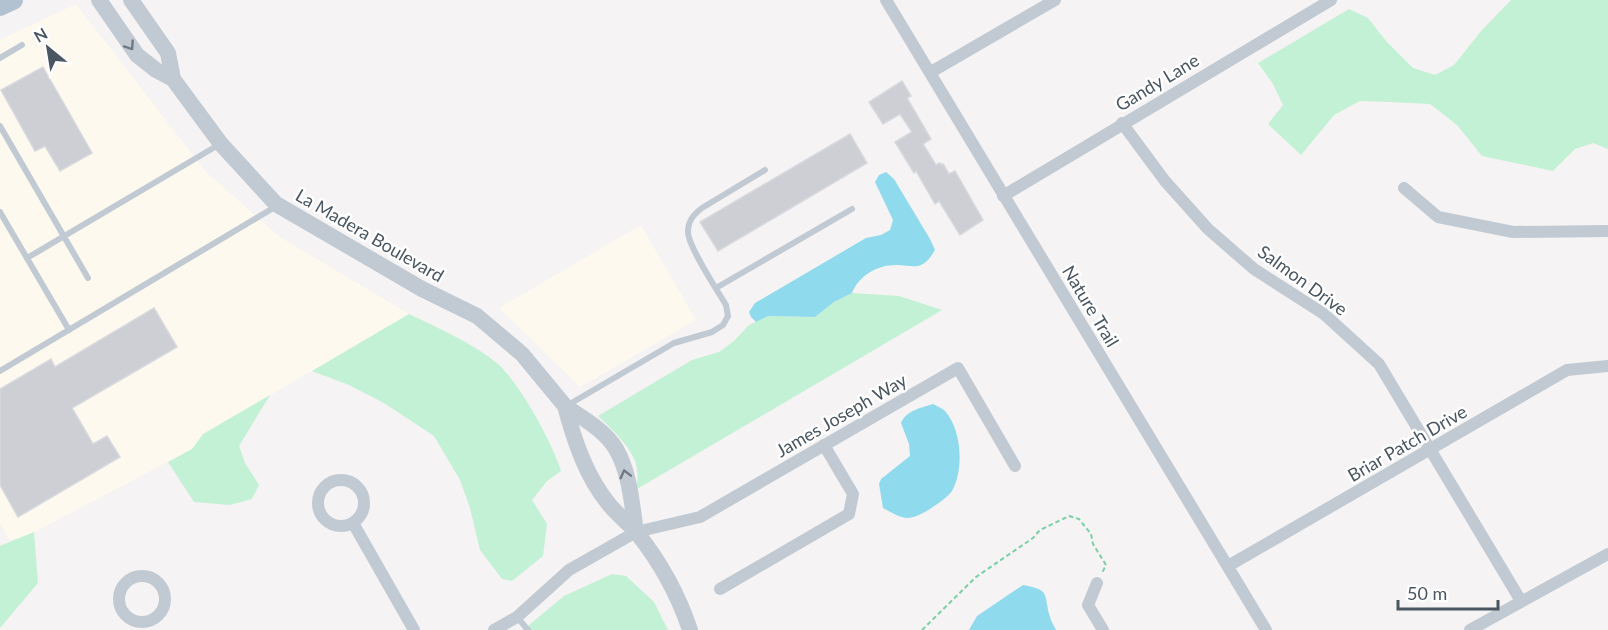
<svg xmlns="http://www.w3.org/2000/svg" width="1608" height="630" font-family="Lato,sans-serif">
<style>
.commercial{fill:#fdf9ef}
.green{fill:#c3f1d5}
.water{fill:#90daee}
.building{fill:#cdcfd5;stroke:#d7d9de;stroke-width:1.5}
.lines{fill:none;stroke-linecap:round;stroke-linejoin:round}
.path{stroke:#7ad0a6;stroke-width:2;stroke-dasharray:4.5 3;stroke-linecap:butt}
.service{stroke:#c1cad2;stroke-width:6}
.minor{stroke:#c1cad2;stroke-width:12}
.tertiary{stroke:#c1cad2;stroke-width:16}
.primary{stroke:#b3c2d1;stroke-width:20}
.oneway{stroke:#6e7983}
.labels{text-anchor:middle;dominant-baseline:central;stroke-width:5;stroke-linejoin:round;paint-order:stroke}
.street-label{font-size:18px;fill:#4a5661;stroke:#fff}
</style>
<rect width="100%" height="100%" fill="#f5f3f3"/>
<g class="commercial">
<path d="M76,4L206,172L280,237L409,314L204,434L192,449L27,536L10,540L0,524V40Z"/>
<path d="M641,225L696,320L580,387L499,308Z"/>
</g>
<g class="green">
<path d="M1511,0H1608V149L1593,143L1575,149L1553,171L1482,156L1457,125L1430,104L1390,102L1360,101L1334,115L1301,155L1268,124L1283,105L1273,84L1258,63L1349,9L1368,18L1386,41L1413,68L1435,75L1454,65L1482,30Z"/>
<path d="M852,293L899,296L942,310L637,489C637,482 638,476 637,469C635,450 611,428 598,416L692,360L719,352L734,341L749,325L768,316L815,317L834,302Z"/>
<path d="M409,314C438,328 473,343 498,364C520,384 552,442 561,471L547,481L532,500L547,524L543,556L512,581L502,579L480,550L470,508L460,480L434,436L384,403L349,385L312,371Z"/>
<path d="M270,395L239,446L245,463L259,485L252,499L230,505L194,502L168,462L192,449L203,434Z"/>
<path d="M34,532L38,583L0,628V546Z"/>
<path d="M612,574L626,576L654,602L668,630H523L564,596Z"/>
</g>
<g class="water">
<path d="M886,172L894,179L930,239L935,250C931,257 926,264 918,266C912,267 904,265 898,265C879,264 859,275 852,293L834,302L815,317L768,316L756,322L751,317L749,312L755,303L866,238L881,235L890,230L893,220L875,182L879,175Z"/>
<path d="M933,404C937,406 942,408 945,411C962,430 964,470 952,491C947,498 937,504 930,509C908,522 905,520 883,508L879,484L881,479L910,456L909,444L901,423C906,411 920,408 933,404Z"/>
<path d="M1023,585C1052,590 1043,595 1050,617C1051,621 1054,626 1056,630H969L977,616Z"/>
</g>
<g class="building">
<path d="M43,67L92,153L60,171L45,146L35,151L1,90Z"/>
<path d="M902,81L911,96L907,98L931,139L923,144L936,165L940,163L942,165L943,164L949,174L955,171L983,220L960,235L939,201L935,204L916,171L914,173L895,142L912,132L900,114L883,124L869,102Z"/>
<path d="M850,134L867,163L718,251L700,222Z"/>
<path d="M154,308L177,347L72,408L93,444L107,436L120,457L18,517L0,485V389L51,359L55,367Z"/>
</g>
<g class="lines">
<path class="path" d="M922,630L976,577L1033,538L1040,530L1069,516L1079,519L1091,534L1093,544L1106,565L1102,573"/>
<g class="service">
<path d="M0,58L22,45"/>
<path d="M0,126L88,278"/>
<path d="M0,212L69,330"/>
<path d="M27,258L220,144"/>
<path d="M716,288L852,209"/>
<path d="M0,371L275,207"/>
<path d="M568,405L674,343L712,332L723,325L728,316L726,305C717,290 688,246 688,232C688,221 693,215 702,208L765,170"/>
<path d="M517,617L528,630"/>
</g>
<g class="minor">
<path d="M886,0L1266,630"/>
<path d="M931,72L1055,0"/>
<path d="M1122,123L1165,181L1208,229L1254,269L1324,314L1379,364L1521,601"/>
<path d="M1404,188L1438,217L1513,232L1608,231"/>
<path d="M1003,196L1331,0"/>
<circle cx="341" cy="503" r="23"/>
<path d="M353,523L414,630"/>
<path d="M1228,566L1567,370L1608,366"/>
<circle cx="142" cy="599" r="23"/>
<path d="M1097,583L1088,605L1103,630"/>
<path d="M720,589L849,514L853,494L824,445"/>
<path d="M494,630L517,617L569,570L636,532L700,517L958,368L1015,466"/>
<path d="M1470,630L1608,554"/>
</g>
<g class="tertiary">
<path d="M99,0L137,55L156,70L173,79L221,144L276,204L422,289L477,316L522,354L565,406"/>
<path d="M131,0L168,53L173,79"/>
<path d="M636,532C632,505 630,473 616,449C605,430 582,418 565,406C574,440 586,476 608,503C616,514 628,522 637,533C661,563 678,594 690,630"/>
</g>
<path class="primary" d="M0,6L13,0"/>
</g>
<defs><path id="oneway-chevron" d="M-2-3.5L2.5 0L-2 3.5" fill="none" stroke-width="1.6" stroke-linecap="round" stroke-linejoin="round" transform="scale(1.5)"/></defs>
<g class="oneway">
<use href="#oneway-chevron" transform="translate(130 46) rotate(56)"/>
<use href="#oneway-chevron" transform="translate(625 474) rotate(-104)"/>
</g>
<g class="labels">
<g class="street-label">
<text transform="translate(1157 82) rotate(-31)">Gandy Lane</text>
<text transform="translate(370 235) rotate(30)">La Madera Boulevard</text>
<text transform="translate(1303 280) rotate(36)">Salmon Drive</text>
<text transform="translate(1091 306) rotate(59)">Nature Trail</text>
<text transform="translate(841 415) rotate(-30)">James Joseph Way</text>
<text transform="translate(1407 443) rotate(-30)">Briar Patch Drive</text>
</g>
</g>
<g transform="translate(48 48) rotate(330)" stroke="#ffffff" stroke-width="4.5" paint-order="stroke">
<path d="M0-4.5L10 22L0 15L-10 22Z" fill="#4a5661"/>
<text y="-9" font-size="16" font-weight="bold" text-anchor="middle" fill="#4a5661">N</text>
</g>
<path d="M1398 600v9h100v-9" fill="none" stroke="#4a5661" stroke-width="3"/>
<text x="1407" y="600" font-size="18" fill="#4a5661" stroke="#ffffff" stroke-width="4.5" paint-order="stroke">50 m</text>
</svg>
